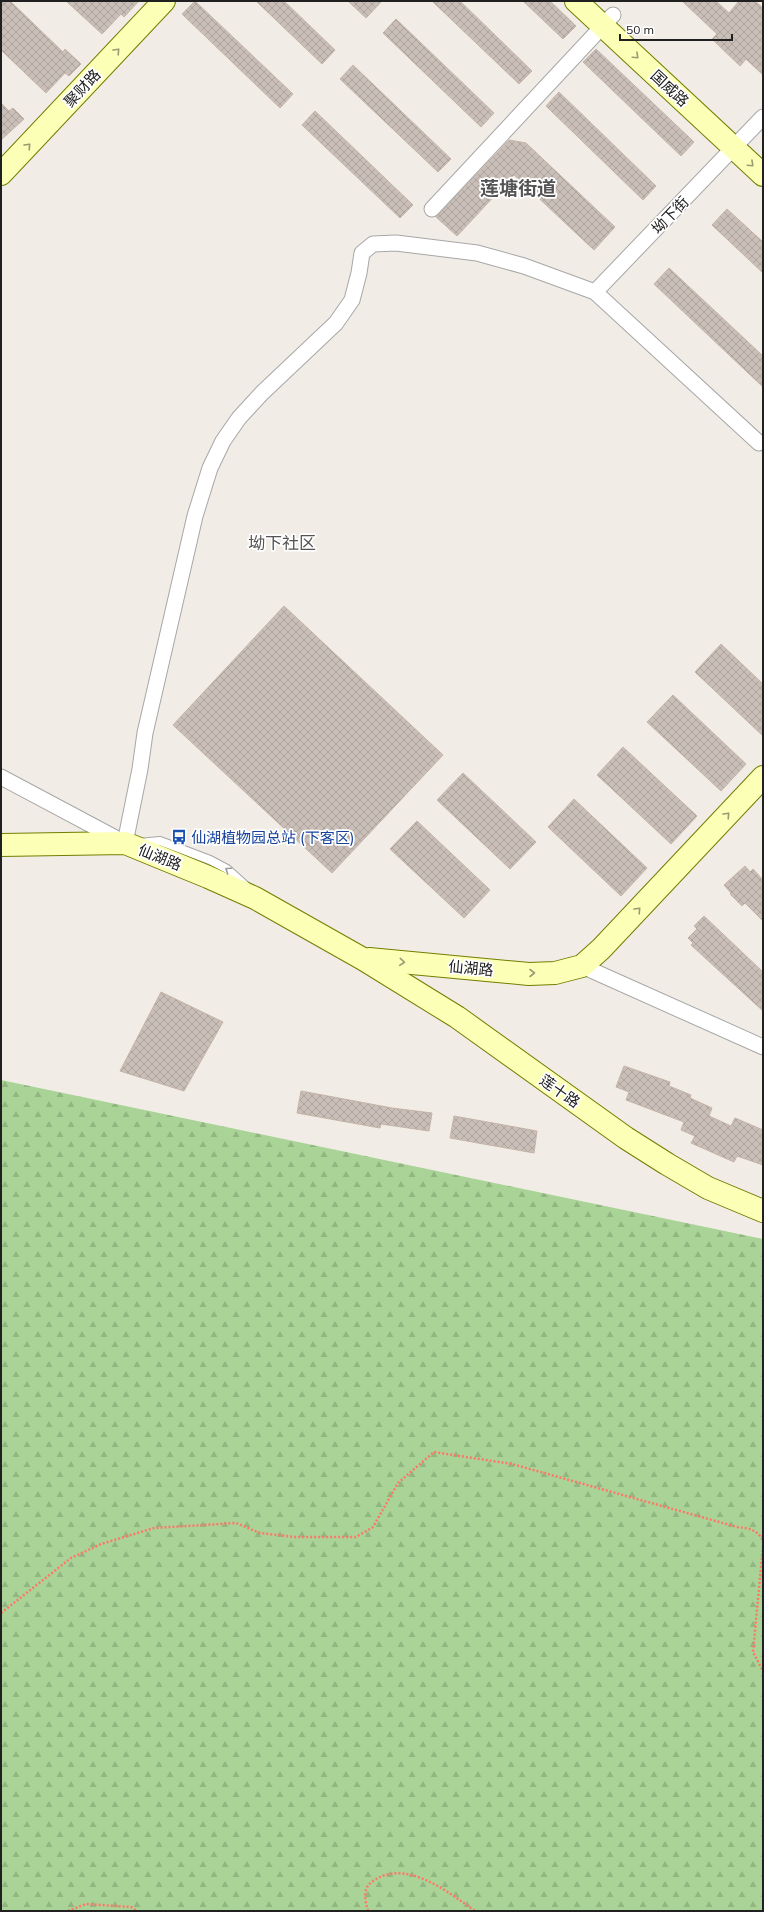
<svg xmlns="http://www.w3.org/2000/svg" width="764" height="1912" font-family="Mulish,'Noto Sans SC',sans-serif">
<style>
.forest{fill:url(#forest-firs)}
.building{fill:url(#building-cross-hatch);stroke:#c5b3a6}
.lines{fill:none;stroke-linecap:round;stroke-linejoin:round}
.lane-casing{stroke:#a7a7a7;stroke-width:10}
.street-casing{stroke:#a7a7a7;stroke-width:17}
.secondary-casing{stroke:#727e00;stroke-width:24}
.path{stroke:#ff7669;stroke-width:2.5;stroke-dasharray:2 2;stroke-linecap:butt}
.lane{stroke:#fff;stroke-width:8}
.street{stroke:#fff;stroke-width:15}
.secondary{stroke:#fcffb6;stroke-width:22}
.oneway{stroke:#999b72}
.oneway2{stroke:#9b9b9b}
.labels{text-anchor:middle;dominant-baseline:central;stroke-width:3.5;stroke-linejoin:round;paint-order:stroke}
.street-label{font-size:15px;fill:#202020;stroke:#fff}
.transit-label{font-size:15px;fill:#164399;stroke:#fff;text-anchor:start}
.quarter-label{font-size:17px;fill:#535353;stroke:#fff}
.district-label{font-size:19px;font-weight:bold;fill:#535353;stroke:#fff}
</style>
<defs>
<pattern id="forest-firs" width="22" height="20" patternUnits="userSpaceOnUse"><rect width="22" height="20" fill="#aad497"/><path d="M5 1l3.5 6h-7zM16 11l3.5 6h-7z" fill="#92b682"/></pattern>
<pattern id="building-cross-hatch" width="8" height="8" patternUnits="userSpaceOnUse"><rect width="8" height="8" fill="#cabfb8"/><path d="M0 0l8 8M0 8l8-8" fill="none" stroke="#ada49e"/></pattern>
</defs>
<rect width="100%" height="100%" fill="#f1ede6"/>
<path class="forest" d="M1,1080L763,1239V1911H1Z"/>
<g class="building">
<path d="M1,1H10L63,52L65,49L81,64L69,76L65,73L46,93L1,50Z"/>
<path d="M66,1H139L124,17L121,14L102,34Z"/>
<path d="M195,1L293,94L280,108L182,14Z"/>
<path d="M256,1H284L335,50L322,64Z"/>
<path d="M348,1H382L366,18Z"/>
<path d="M432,1H460L532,71L519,84Z"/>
<path d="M523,1H550L576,26L563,39Z"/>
<path d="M682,1H716L729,13L739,1H755L763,8V75L746,59L740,66L712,39L717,34Z"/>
<path d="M396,19L494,113L481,127L383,33Z"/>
<path d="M596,49L694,142L681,156L583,62Z"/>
<path d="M353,65L451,159L438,172L340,79Z"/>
<path d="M559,92L656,186L643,200L546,106Z"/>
<path d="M1,103L9,111L13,108L24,119L1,140Z"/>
<path d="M315,111L413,205L400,218L302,125Z"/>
<path d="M509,140L526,143L615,227L594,250L514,175L457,236L436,217Z"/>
<path d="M727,209L763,242V273L712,225Z"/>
<path d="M669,268L763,356V387L654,284Z"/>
<path d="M284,606L443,755L332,873L173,725Z"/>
<path d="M721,644L763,684V736L695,672Z"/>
<path d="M673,695L746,764L721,791L647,722Z"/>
<path d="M623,747L697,816L671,844L597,775Z"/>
<path d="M463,773L536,842L510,869L437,800Z"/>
<path d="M574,799L647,868L621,896L548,827Z"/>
<path d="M417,821L490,890L464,918L390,849Z"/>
<path d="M745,866L750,872L753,869L763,880V921L745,903L742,906L730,894L731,893L724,885Z"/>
<path d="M704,916L763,972V1011L691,945L693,943L688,938L697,929L694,926Z"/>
<path d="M161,992L223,1022L184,1091L120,1071Z"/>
<path d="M624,1066L670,1082L669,1086L691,1095L690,1098L712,1108L709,1116L731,1126L735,1118L763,1130V1165L737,1156L734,1162L691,1143L695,1136L681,1130L684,1122L626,1100L629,1092L616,1087Z"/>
<path d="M301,1091L392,1108L432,1113L429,1131L381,1124L380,1128L297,1113Z"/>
<path d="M454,1116L537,1131L534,1153L450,1138Z"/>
</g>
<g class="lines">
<g class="lane-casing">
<path id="lane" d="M138,843L160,841L210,860L227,869L246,886"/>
</g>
<g class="street-casing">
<g id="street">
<path d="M432,209L613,15"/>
<path d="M595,292L763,117"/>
<path d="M1,777L125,843L140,769L145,733L195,516L210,468L223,441L239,418L262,393L336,323L352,300L359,273L362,253L373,244L396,243L477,253L524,266L595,292L759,443"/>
<path d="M582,966L763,1047"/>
</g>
</g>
<g class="secondary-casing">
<g id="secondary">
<path d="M576,1L763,175"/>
<path d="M1,174L164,1"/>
<path d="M1,845L125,843L208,877L255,898L363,959L457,1017L626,1138L667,1164L708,1188L763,1211"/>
<path d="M369,959L529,974L555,973L582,966L601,949L763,777"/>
</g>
</g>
<g class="path">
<path d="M763,1546L753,1652L763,1671"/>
<path d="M1,1613L71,1558L101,1544L154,1528L236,1523L260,1533L295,1537H356L373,1527L398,1483L434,1452L512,1464L737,1527C749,1528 758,1530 763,1541"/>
<path d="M68,1911L86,1904L131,1907L137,1911"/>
<path d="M368,1911C365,1900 362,1888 373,1881C406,1858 448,1892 475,1911"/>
</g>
<use href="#lane" class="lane"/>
<use href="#street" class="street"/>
<use href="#secondary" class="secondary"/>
</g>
<defs><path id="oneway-chevron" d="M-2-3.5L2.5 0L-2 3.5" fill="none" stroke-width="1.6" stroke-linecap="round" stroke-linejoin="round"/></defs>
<g class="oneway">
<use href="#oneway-chevron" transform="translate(117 51) rotate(-47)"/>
<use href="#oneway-chevron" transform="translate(636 56) rotate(43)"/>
<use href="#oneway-chevron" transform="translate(28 146) rotate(-47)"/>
<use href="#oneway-chevron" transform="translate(751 164) rotate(43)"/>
<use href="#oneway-chevron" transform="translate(727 815) rotate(-47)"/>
<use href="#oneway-chevron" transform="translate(638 910) rotate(-47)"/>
<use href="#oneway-chevron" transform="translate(402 962) rotate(5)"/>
<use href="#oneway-chevron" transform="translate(532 973)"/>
</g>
<use class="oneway2" href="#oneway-chevron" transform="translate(228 870) rotate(-145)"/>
<defs>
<g id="bus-bare" transform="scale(1.2)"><path d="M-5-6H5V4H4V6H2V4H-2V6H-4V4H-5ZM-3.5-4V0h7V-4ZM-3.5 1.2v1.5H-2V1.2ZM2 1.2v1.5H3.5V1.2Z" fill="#1a4fb4" stroke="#fff" stroke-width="2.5" paint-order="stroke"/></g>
</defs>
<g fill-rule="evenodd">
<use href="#bus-bare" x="179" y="837"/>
</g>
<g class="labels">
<g class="street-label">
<text transform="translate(82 88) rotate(-47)">聚财路</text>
<text transform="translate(670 88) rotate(43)">国威路</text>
<text transform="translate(670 215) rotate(-46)">坳下街</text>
<text transform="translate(160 857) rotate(22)">仙湖路</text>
<text transform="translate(471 968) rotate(5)">仙湖路</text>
<text transform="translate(560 1091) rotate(35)">莲十路</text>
</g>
<g class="transit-label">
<text x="191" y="837">仙湖植物园总站 (下客区)</text>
</g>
<g class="quarter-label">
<text x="282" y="542">坳下社区</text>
</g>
<g class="district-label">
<text x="518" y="188">莲塘街道</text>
</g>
</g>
<rect width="764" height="1912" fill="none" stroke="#202020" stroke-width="4"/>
<path d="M620 34v6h112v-6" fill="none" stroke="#202020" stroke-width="2"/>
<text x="626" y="34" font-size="12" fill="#202020" stroke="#ffffff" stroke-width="3" paint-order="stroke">50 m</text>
</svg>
